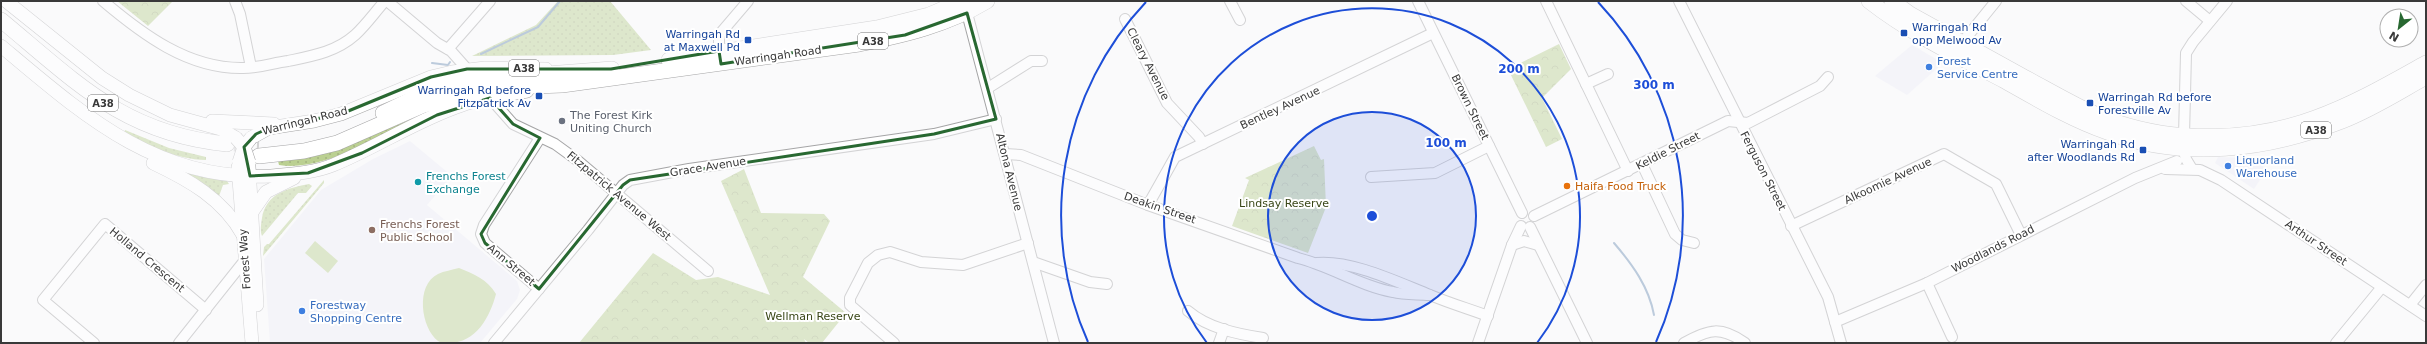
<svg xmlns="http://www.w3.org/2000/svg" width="2427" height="344" font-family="'DejaVu Sans',sans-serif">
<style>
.built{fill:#eeeef6}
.grass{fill:url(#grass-dots)}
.forest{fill:url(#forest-crowns)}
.garden{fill:#bbd092}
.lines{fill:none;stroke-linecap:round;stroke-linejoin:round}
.stream{stroke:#7192b6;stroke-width:2}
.highway-tunnel{stroke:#d3d3d4;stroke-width:15;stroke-dasharray:15 8;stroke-linecap:butt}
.minor-casing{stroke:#a5a5a6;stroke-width:12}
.major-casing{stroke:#a5a5a6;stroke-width:14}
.highway-casing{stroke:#a5a5a6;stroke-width:16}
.minor{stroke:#fff;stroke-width:10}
.major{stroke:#fff;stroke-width:13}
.highway{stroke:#fff;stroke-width:15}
.major-bridge-casing{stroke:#a5a5a6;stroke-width:14;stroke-linecap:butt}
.major-bridge{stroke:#fff;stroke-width:13}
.marked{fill:none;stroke:#286831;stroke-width:3;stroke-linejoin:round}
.ring{fill:none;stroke:#1d4ed8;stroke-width:2}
.transit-dot{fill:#1a4fb4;stroke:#fff;stroke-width:1.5}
.shop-dot{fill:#3f7fe0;stroke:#fff;stroke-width:1.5}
.worship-dot{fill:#6b7280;stroke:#fff;stroke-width:1.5}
.culture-dot{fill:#0f9aa8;stroke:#fff;stroke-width:1.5}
.food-dot{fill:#e8710a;stroke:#fff;stroke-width:1.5}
.education-dot{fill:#8d6e63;stroke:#fff;stroke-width:1.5}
.labels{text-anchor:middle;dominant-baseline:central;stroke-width:4;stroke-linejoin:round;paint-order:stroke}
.shield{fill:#fff;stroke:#747474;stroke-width:1}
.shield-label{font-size:10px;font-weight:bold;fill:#393939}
.transit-label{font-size:11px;fill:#164399;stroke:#fff;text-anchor:end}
.street-label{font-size:11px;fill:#393939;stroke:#fff}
.shop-label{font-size:11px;fill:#366cbe;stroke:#fff;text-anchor:start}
.worship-label{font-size:11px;fill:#5b616d;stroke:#fff;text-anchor:start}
.culture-label{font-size:11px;fill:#0d838f;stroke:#fff;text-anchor:start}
.food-label{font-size:11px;fill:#c56008;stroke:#fff;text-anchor:start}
.park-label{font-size:11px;fill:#384616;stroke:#fff}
.education-label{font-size:11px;fill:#785e54;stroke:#fff;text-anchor:start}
.centre{fill:#1d4ed8;stroke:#fff;stroke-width:2}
.ring-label{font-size:12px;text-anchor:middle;font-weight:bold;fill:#1d4ed8;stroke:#fff;stroke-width:4;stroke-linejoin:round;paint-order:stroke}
</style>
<defs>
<pattern id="grass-dots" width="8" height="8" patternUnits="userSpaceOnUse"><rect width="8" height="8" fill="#bbd092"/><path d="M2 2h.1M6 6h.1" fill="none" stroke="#a2b37f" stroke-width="1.8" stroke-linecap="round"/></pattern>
<pattern id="forest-crowns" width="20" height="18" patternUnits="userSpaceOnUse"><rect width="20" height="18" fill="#bbd092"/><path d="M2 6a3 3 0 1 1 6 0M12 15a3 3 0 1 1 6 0" fill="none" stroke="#a2b37f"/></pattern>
</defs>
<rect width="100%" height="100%" fill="#fafafb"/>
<g class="built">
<path d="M1912,45L1943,63L1907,95L1875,76Z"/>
<path d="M410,141L452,176L427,205L517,281L520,290L517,299L480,343H270L264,259L321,190L373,159Z"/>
<path d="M2218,157L2251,158L2267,169L2254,189L2215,163Z"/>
</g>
<g class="grass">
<path d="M558,1H610L651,50L613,55L472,56L536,25Z"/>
<path d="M417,117C380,137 322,172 279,165L278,161L335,150Z"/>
<path d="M125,130L169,148L206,157V160C175,159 151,147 124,133Z"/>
<path d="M165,165L198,176L227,181L229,184L223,185L218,199Z"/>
<path d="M324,180V183L263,256L264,247L267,244H269Z"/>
<path d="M309,184L312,186L306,193H298L262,236C260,231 261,224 262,218C266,193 289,188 309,184Z"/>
</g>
<g class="forest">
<path d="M117,1H173L148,26Z"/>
<path d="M1559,44L1571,69L1542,98L1562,139L1546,147L1508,69Z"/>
<path d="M1314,146L1321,160L1324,159L1326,207L1308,253L1232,226L1249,180L1245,178Z"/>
<path d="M744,169L761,213L824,214L830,221L803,277L846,313L822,343H809L804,339L806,343H579L653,253L696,280L718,277L770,295L721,181Z"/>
</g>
<g class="garden">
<path d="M315,241L338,261L328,273L305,253Z"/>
<path d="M459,268C474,274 487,279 496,294C490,317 476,343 449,343C445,343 441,343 438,341C421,328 415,285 438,274C444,271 452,270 459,268Z"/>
</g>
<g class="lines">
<g class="stream">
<path d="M481,54L538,27L560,1"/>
<path d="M432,63L448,65L450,62"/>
<path d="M1614,243C1632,264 1649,287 1654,315"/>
</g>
<path class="highway-tunnel" d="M234,144L259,145"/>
<g class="minor-casing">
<g id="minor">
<path d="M103,1C142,34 188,69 243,68C258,68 273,63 288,61C312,56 336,52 355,35C366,25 375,12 385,1"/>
<path d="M235,1L240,14L251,67"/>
<path d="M387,1L437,43L451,51L467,69"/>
<path d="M1230,1L1240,20"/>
<path d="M1418,1L1522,213"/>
<path d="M1546,1L1628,171"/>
<path d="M1679,1L1828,297L1841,343"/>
<path d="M2186,1L2210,21"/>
<path d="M967,13L1054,343"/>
<path d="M1125,19L1167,103L1199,137L1203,144"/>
<path d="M1962,43L1996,1"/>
<path d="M448,49L490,1"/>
<path d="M719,51V35L748,1"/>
<path d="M1586,84L1608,74"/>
<path d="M988,88L1031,61H1042"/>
<path d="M490,98L513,124L555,144L577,160L708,271"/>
<path d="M2184,136L2186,53L2193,42L2227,1"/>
<path d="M2183,148L2186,159L2192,169"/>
<path d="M1005,154L1021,155L1148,205L1298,258C1330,266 1360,286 1393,292C1404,295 1417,294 1429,295"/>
<path d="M1642,164L1675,234L1682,240L1694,243"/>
<path d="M2165,169L2200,170L2221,180L2426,316"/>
<path d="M1371,177L1435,173L1489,146"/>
<path d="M1148,205L1175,157L1433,33"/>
<path d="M1534,216L1728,121L1748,123L1820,86L1828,77"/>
<path d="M1791,226L1944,154L1996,184L2021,235"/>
<path d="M1530,227L1587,343"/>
<path d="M1512,245L1524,241L1538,245"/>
<path d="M1033,262L1090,282L1107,284"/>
<path d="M1317,263C1352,260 1397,282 1430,295C1449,303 1469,309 1488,316"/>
<path d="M1927,283L1952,337"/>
<path d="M539,289L485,243L481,234L484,225L540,138"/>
<path d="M2410,305L2426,285"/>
<path d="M1188,311C1208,328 1237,334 1263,338"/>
<path d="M1835,322L1927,283L2135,178L2177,161"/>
<path d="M94,343L43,300L105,224L206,310"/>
<path d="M179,343L245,260"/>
<path d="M494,343L588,230L623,185L630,180L689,169L934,134L996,119"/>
<path d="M894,343L850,305V298L868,263L878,255L890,252L921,262L963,265L1028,243"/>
<path d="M1219,343L1224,329"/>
<path d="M1478,343L1512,245L1521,226"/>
<path d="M1684,343C1709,329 1721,326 1745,343"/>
<path d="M2336,343L2382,287"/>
</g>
</g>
<g class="major-casing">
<g id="major">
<path d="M6,1L102,78L129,95L170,115L221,129L236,138"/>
<path d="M1,46C82,114 157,182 271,176C292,174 313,173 333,165C377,147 417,120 462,105C483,98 505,95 527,91"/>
<path d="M212,121L274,124"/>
<path d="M251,138L269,128L314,121L341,114L431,77L452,72L485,68L546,69"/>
<path d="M153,163C189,180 223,199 243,235"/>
<path d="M238,167L252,343"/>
<path d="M249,167L257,305"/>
<path d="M252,212L266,192L294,178"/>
</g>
</g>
<g class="highway-casing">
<g id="highway">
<path d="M1869,1C1910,33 1957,56 2003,80C2037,99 2070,119 2107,132C2184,161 2267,150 2342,121C2371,110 2399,92 2426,77"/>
<path d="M1892,1L1910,14C1948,35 1986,56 2024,77C2054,93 2083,111 2116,122C2179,143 2253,141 2315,118C2354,104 2390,83 2426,63"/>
<path d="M1,20C76,82 124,134 227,144"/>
<path d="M669,60L877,28L929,15L962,1"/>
<path d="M383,113L429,91L469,80L612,69"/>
<path d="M259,156L304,151L337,143L424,105L463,93L506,87L562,85L859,44C905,35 947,25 987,1"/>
</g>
</g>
<use href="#minor" class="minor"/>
<use href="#major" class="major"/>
<use href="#highway" class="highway"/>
<g class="major-bridge-casing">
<g id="major-bridge">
<path d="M236,138L244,147L249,162"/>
<path d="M239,162L244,147L251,138"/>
</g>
</g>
<use href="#major-bridge" class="major-bridge"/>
</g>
<path d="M0 0H2427V344H0ZM967,13L996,119L934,134L630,180L623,185L539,289L485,243L481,234L540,138L513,124L490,98L437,115L362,153L308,173L250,176L244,147L256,134L269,128L341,114L431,77L467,69H611L719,51L721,64L905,35Z" fill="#fafafb" fill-opacity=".55" fill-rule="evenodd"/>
<path class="marked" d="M967,13L996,119L934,134L630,180L623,185L539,289L485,243L481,234L540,138L513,124L490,98L437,115L362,153L308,173L250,176L244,147L256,134L269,128L341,114L431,77L467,69H611L719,51L721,64L905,35Z"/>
<circle cx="1372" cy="216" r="104" fill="#1d4ed8" fill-opacity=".12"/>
<g class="ring">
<circle cx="1372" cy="216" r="104"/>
<path d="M1207 343A208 208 0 1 1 1537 343"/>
<path d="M1088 342A311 311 0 0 1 1146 2M1598 2A311 311 0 0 1 1656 342"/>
</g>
<g class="transit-dot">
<rect x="1900" y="29" width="8" height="8" rx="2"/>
<rect x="744" y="36" width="8" height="8" rx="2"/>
<rect x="535" y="92" width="8" height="8" rx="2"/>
<rect x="2086" y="99" width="8" height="8" rx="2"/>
<rect x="2139" y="146" width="8" height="8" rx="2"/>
</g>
<g class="shop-dot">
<circle cx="1929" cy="67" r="4"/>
<circle cx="2228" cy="166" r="4"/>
<circle cx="302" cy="311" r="4"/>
</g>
<circle class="worship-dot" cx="562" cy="121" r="4"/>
<circle class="culture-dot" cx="418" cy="182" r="4"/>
<circle class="food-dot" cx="1567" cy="186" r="4"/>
<circle class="education-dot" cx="372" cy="230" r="4"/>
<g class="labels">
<g class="shield">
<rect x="858" y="33" width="30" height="16" rx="3"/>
<rect x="509" y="60" width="30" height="16" rx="3"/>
<rect x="88" y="95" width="30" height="16" rx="3"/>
<rect x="2301" y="122" width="30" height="16" rx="3"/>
</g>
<g class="shield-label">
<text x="873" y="41">A38</text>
<text x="524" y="68">A38</text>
<text x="103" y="103">A38</text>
<text x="2316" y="130">A38</text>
</g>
<g class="transit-label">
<text x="1912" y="27" text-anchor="start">Warringah Rd<tspan x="1912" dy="13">opp Melwood Av</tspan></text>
<text x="740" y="34">Warringah Rd<tspan x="740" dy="13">at Maxwell Pd</tspan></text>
<text x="531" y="90">Warringah Rd before<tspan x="531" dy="13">Fitzpatrick Av</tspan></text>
<text x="2098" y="97" text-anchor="start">Warringah Rd before<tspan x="2098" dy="13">Forestville Av</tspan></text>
<text x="2135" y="144">Warringah Rd<tspan x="2135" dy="13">after Woodlands Rd</tspan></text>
</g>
<g class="street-label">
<text transform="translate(778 56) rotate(-8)">Warringah Road</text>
<text transform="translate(1148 64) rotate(63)">Cleary Avenue</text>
<text transform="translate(1470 107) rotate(64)">Brown Street</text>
<text transform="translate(1280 108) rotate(-25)">Bentley Avenue</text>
<text transform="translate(305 121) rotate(-14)">Warringah Road</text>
<text transform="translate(1668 151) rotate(-27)">Keldie Street</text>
<text transform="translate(708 167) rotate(-9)">Grace Avenue</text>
<text transform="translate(1763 171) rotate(63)">Ferguson Street</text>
<text transform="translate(1009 172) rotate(76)">Altona Avenue</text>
<text transform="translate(1888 181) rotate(-25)">Alkoomie Avenue</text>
<text transform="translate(619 196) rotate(40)">Fitzpatrick Avenue West</text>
<text transform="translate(1160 208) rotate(19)">Deakin Street</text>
<text transform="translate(2316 243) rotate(34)">Arthur Street</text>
<text transform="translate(1993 249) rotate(-27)">Woodlands Road</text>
<text transform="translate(245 259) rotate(-94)">Forest Way</text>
<text transform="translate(147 260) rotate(40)">Holland Crescent</text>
<text transform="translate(511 265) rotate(40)">Ann Street</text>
</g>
<g class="shop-label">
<text x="1937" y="61">Forest<tspan x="1937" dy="13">Service Centre</tspan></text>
<text x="2236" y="160">Liquorland<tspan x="2236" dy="13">Warehouse</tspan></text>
<text x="310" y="305">Forestway<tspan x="310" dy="13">Shopping Centre</tspan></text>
</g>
<g class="worship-label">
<text x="570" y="115">The Forest Kirk<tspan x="570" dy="13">Uniting Church</tspan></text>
</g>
<g class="culture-label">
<text x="426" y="176">Frenchs Forest<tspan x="426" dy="13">Exchange</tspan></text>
</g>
<g class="food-label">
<text x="1575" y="186">Haifa Food Truck</text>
</g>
<g class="park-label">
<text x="1284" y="203">Lindsay Reserve</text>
<text x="813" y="316">Wellman Reserve</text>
</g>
<g class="education-label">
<text x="380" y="224">Frenchs Forest<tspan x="380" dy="13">Public School</tspan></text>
</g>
</g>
<circle cx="1372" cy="216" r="6" class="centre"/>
<g class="ring-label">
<text x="1519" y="73">200 m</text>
<text x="1654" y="89">300 m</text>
<text x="1446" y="147">100 m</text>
</g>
<rect width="2427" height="344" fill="none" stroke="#393939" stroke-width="4"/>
<g transform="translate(2399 28) rotate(210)"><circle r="19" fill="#ffffff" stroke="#b0b0b0"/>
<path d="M0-3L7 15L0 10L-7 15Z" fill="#286831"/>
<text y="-6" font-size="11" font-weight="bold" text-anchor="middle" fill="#393939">N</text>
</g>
</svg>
